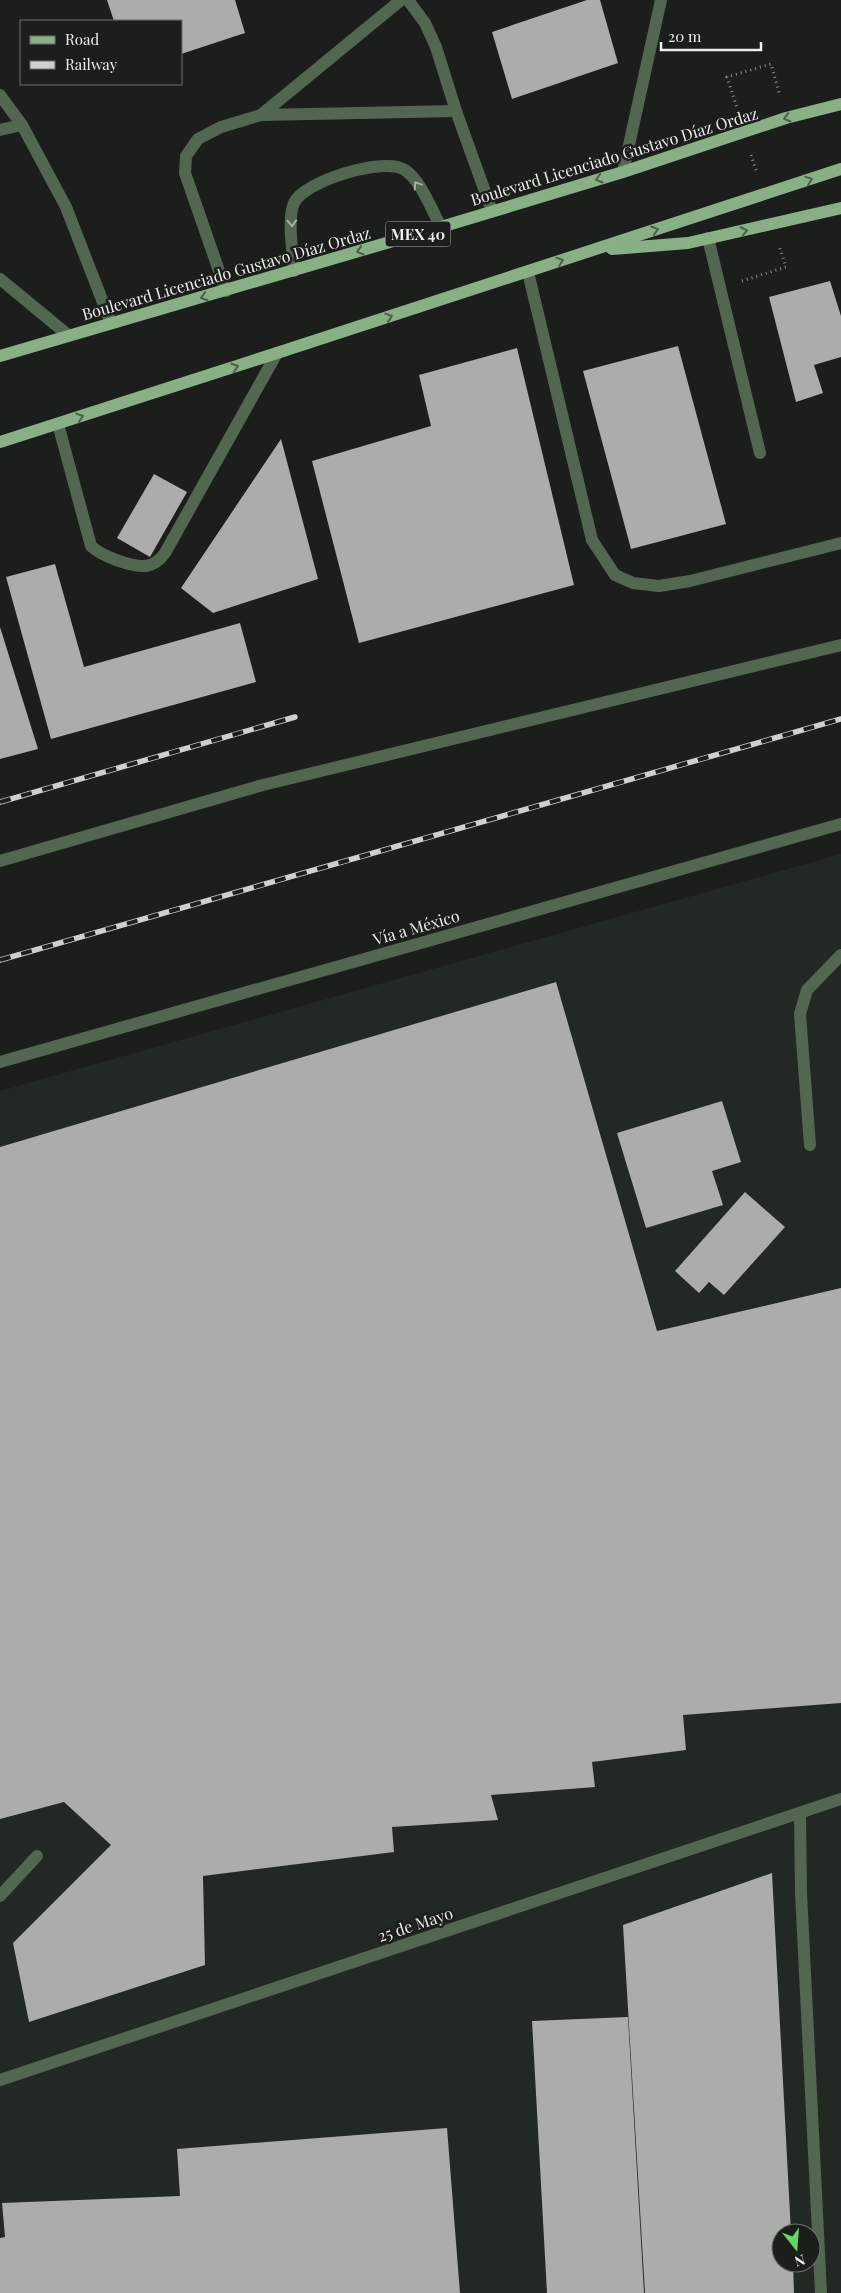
<svg xmlns="http://www.w3.org/2000/svg" width="841" height="2293" font-family="'Playfair Display',serif">
<style>
.built{fill:#222922;fill-rule:evenodd}
.building{fill:#aaadaa}
.lines{fill:none;stroke-linecap:round;stroke-linejoin:round}
.path{stroke:#8c8e8c;stroke-width:3;stroke-dasharray:1 4;stroke-linecap:butt}
.minor{stroke:#536652;stroke-width:12}
.major{stroke:#88af86;stroke-width:12}
.rail-casing{stroke:#ced0ce;stroke-width:5.5}
.rail{stroke:#1c1e1c;stroke-width:4;stroke-dasharray:11;stroke-linecap:butt}
.oneway{stroke:#4d5f4c}
.oneway2{stroke:#a7b1a7}
.labels{text-anchor:middle;dominant-baseline:central;stroke-width:5;stroke-linejoin:round;paint-order:stroke}
.shield{fill:#1c1e1c;stroke:#aeb0ae;stroke-width:1}
.shield-label{font-size:15px;font-weight:bold;fill:#eceeec}
.street-label{font-size:16px;fill:#eceeec;stroke:#1c1e1c}
</style>
<rect width="100%" height="100%" fill="#1c1e1c"/>
<path class="built" d="M841,854V2293H0V1091ZM781,2233H811V2263H781Z"/>
<g class="building">
<path d="M107,0H235L245,33L181,54V21H114Z"/>
<path d="M587,0H600L618,63L512,99L492,32Z"/>
<path d="M830,281L841,316V357L814,365L823,393L796,402L769,297Z"/>
<path d="M678,346L726,524L631,549L583,371Z"/>
<path d="M517,348L574,585L359,643L312,461L431,426L419,375Z"/>
<path d="M281,439L318,579L213,613L181,588Z"/>
<path d="M154,474L187,492L150,557L117,538Z"/>
<path d="M55,564L84,667L240,623L256,682L51,739L6,577Z"/>
<path d="M0,627L38,749L0,759Z"/>
<path d="M556,982L657,1331L841,1288V1703L683,1715L686,1750L592,1762L595,1787L491,1795L498,1820L392,1827L394,1852L203,1876L205,1965L29,2022L13,1943L111,1845L64,1802L0,1819V1147Z"/>
<path d="M722,1101L741,1162L712,1171L723,1205L646,1228L617,1133Z"/>
<path d="M745,1192L785,1227L724,1295L709,1282L699,1293L675,1271Z"/>
<path d="M772,1873L791,2233H781V2263H793L794,2293H645L623,1925Z"/>
<path d="M628,2017L644,2293H547L532,2021Z"/>
<path d="M447,2128L460,2293H0V2238L5,2237L2,2203L180,2196L177,2149Z"/>
</g>
<g class="lines">
<g class="path">
<path d="M738,111L727,77L771,64L780,96"/>
<path d="M751,155L757,173"/>
<path d="M742,281L786,267L779,246"/>
</g>
<g class="minor">
<path d="M408,0L425,23L436,47L456,111L492,211"/>
<path d="M0,95L22,125L66,207L111,323"/>
<path d="M261,115L456,111"/>
<path d="M0,130L22,125"/>
<path d="M623,172L661,0"/>
<path d="M708,238L760,453"/>
<path d="M294,271C293,252 287,220 294,203C304,181 385,156 405,170C422,182 431,209 441,227"/>
<path d="M528,272L592,540L615,575L633,583L659,586L690,581L841,543"/>
<path d="M0,279L68,335"/>
<path d="M226,291L185,173L186,156L198,139L221,127L261,115L401,0"/>
<path d="M58,424L91,546C101,556 131,567 146,566C154,565 160,560 165,553L277,353"/>
<path d="M0,861L263,785L841,645"/>
<path d="M0,1062L841,824"/>
<path d="M810,1145L800,1014L807,990L841,955"/>
<path d="M800,1813L801,1893L821,2293"/>
<path d="M0,1896L37,1856"/>
<path d="M0,2080L841,1799"/>
</g>
<g class="major">
<path d="M612,249L688,243L841,208"/>
<path d="M0,356L441,227L623,172L786,118L841,104"/>
<path d="M0,442L277,353L841,169"/>
</g>
<g class="rail-casing">
<g id="rail">
<path d="M0,802L295,717"/>
<path d="M0,960L841,719"/>
</g>
</g>
<use href="#rail" class="rail"/>
</g>
<defs><path id="oneway-chevron" d="M-2-3.5L2.5 0L-2 3.5" fill="none" stroke-width="1.6" stroke-linecap="round" stroke-linejoin="round" transform="scale(1.25)"/></defs>
<g class="oneway">
<use href="#oneway-chevron" transform="translate(787 118) rotate(164)"/>
<use href="#oneway-chevron" transform="translate(599 179) rotate(163)"/>
<use href="#oneway-chevron" transform="translate(809 180) rotate(-19)"/>
<use href="#oneway-chevron" transform="translate(655 230) rotate(-17)"/>
<use href="#oneway-chevron" transform="translate(744 231) rotate(-12)"/>
<use href="#oneway-chevron" transform="translate(360 251) rotate(163)"/>
<use href="#oneway-chevron" transform="translate(560 261) rotate(-19)"/>
<use href="#oneway-chevron" transform="translate(204 297) rotate(164)"/>
<use href="#oneway-chevron" transform="translate(389 317) rotate(-18)"/>
<use href="#oneway-chevron" transform="translate(235 367) rotate(-18)"/>
<use href="#oneway-chevron" transform="translate(80 417) rotate(-18)"/>
</g>
<g class="oneway2">
<use href="#oneway-chevron" transform="translate(417 185) rotate(-124)"/>
<use href="#oneway-chevron" transform="translate(292 223) rotate(87)"/>
</g>
<g class="labels">
<rect class="shield" x="385.5" y="221.5" width="65" height="25" rx="4"/>
<g class="shield-label">
<text x="418" y="234">MEX 40</text>
</g>
<g class="street-label">
<text transform="translate(614 156) rotate(-17)">Boulevard Licenciado Gustavo Díaz Ordaz</text>
<text transform="translate(226 273) rotate(-16)">Boulevard Licenciado Gustavo Díaz Ordaz</text>
<text transform="translate(416 927) rotate(-16)">Vía a México</text>
<text transform="translate(415 1924) rotate(-18)">25 de Mayo</text>
</g>
</g>
<rect x="20" y="20" width="162" height="65" fill="#1c1e1c" stroke="#6f716f"/>
<rect x="30" y="36" width="25" height="8" fill="#88af86" stroke="#6f716f"/>
<text x="65" y="45" font-size="15" fill="#eceeec">Road</text>
<rect x="30" y="61" width="25" height="8" fill="#ced0ce" stroke="#6f716f"/>
<text x="65" y="70" font-size="15" fill="#eceeec">Railway</text>
<g transform="translate(796 2248) rotate(163)"><circle r="24" fill="#1c1e1c" stroke="#6f716f"/>
<path d="M0-4L9 19L0 12L-9 19Z" fill="#66d467"/>
<text y="-8" font-size="14" font-weight="bold" text-anchor="middle" fill="#eceeec">N</text>
</g>
<path d="M661 42v8h100v-8" fill="none" stroke="#eceeec" stroke-width="2.5"/>
<text x="668" y="42" font-size="15" fill="#eceeec" stroke="#1c1e1c" stroke-width="4" paint-order="stroke">20 m</text>
</svg>
